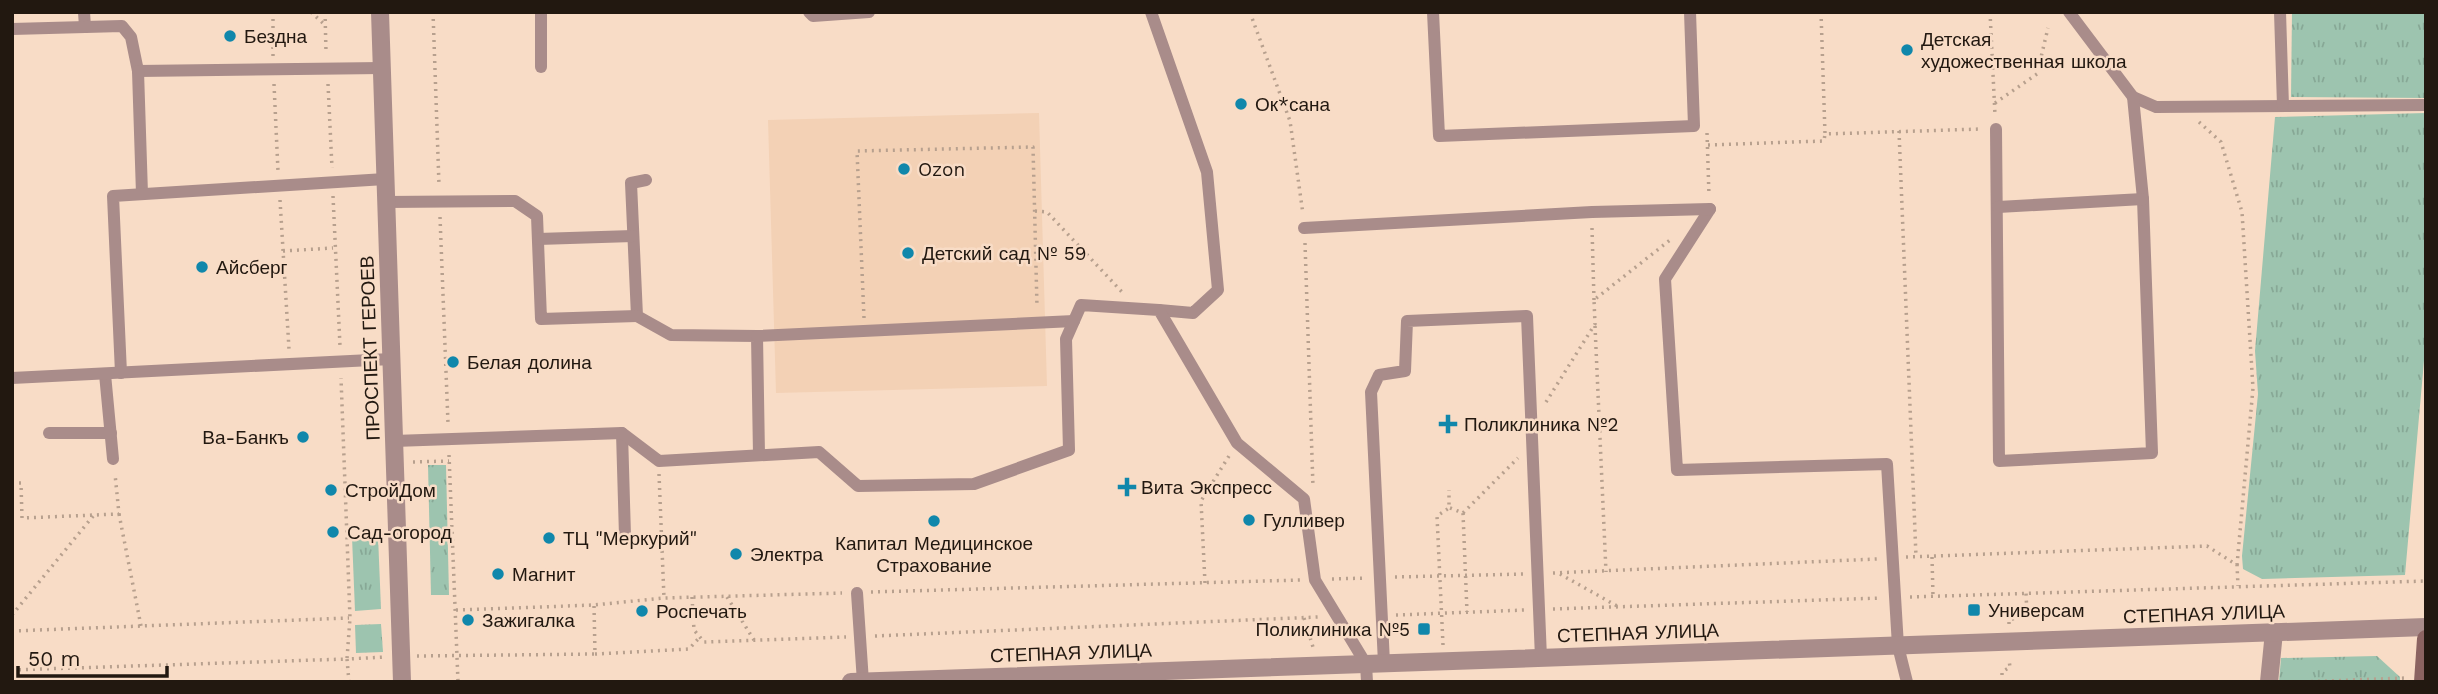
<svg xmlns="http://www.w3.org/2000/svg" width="2438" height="694" font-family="'Work Sans',sans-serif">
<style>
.built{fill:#f3d1b5}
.grass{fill:url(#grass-tufts)}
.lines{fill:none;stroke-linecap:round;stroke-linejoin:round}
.path{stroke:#b7a08e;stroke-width:3.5;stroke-dasharray:2 5;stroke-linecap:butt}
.service{stroke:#a98c8a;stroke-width:12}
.minor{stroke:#a98c8a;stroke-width:18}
.tertiary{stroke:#a98c8a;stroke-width:18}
.secondary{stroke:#8b6361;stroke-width:18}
.poi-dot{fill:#1087ab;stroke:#f8dcc6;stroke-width:2.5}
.labels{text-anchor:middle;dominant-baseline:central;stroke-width:5;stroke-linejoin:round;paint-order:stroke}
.poi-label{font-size:19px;fill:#221810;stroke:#f8dcc6;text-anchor:start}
.street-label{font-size:19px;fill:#221810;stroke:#f8dcc6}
</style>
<defs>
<pattern id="grass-tufts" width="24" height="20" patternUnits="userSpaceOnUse" patternTransform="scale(1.75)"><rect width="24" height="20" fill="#9dc4af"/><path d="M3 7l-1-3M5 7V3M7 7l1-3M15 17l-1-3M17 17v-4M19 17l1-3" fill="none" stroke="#87a896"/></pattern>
</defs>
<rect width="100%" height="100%" fill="#f8dcc6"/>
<path class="built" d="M1039,113L1047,386L776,393L768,120Z"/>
<g class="grass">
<path d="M2292,12H2426V98L2291,97Z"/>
<path d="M2426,113V338L2405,575L2262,579L2243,569L2242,556L2258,394L2255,351L2275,117Z"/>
<path d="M428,465H446L449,595H431Z"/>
<path d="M378,536L381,609L355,611L352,537Z"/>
<path d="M381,624L383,652L356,653L355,625Z"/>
<path d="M2377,656L2400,677V682H2279L2281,658Z"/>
</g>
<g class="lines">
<g class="path">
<path d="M311,12L325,25"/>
<path d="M325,12L326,52"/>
<path d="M433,12L439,185"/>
<path d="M1252,12V18L1290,121L1303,214"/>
<path d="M1821,12L1825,134L1981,129"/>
<path d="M1990,12L1995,115"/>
<path d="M273,56V12"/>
<path d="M274,84L278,171"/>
<path d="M328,84L332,168"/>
<path d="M1995,103L2037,74L2048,28"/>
<path d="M2199,122L2221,142L2242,212L2253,388L2237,565"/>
<path d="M1899,131L1916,557"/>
<path d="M1707,133L1709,196"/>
<path d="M1708,145L1824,141L1825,134"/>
<path d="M333,196L340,346"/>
<path d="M280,200L289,349"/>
<path d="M1035,211L1047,212L1122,292"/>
<path d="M440,217L448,423"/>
<path d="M1592,228L1594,300"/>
<path d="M1305,243L1313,487"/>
<path d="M283,251L333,248"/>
<path d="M864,318L857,151L1033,147L1037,307"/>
<path d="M1595,326L1606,572"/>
<path d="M1546,402L1595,324L1594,300L1670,240"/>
<path d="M449,455L458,682"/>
<path d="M413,462L449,461"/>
<path d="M659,474L664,598"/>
<path d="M12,483H21L22,518L119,514L115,474"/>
<path d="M1450,508L1463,513L1467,612"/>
<path d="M1463,513L1518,458"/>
<path d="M119,514L141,626"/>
<path d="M1906,557L2207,546L2237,565L2238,586"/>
<path d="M1932,557L1933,596"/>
<path d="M1553,573L1877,559"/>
<path d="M1560,574L1617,606"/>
<path d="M1395,577L1524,574"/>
<path d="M1332,579L1367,578"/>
<path d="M1205,583L1201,501L1229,456"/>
<path d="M871,592L1300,580"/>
<path d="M692,597L694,630L704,642L846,637"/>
<path d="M727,597L754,640"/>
<path d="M1910,597L2426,581"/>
<path d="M1553,609L1881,598"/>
<path d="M456,610L594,605L664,598L842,593"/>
<path d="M12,615L94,515"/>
<path d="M1396,615L1525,610"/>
<path d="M1304,618L1313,647"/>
<path d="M2009,624V620L2027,615L2026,593"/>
<path d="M12,631L349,618"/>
<path d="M875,636L1318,617"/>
<path d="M1443,645L1437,516L1449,508V490"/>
<path d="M595,654L689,649L699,638"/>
<path d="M417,656L595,654L594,605"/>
<path d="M12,670L347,659L350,618L341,378"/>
<path d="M349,682L347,659L385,657"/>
<path d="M2002,682V672L2010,667L2009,660"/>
<path d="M2297,682L2406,678"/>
</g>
<g class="service">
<path d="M84,12L85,27"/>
<path d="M541,12V67"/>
<path d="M809,12L813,16L869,12"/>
<path d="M1151,12L1207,172L1218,290L1193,313L1159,310"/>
<path d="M1433,12L1439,136L1694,126L1690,12"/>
<path d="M2069,12L2133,97L2156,107L2426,105"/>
<path d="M2280,12L2283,106"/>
<path d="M12,29L122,26L131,37L138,71L382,68"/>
<path d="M138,71L142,194"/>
<path d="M1996,129L1999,461L2152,453L2143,199L2133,97"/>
<path d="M646,180L631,183L637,316L671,335L757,336L759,455"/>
<path d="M386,202L515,201L537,216L541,319L637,316"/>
<path d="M1998,207L2143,199"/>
<path d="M1710,209L1665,279L1677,470L1887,464L1898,646L1907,682"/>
<path d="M1304,228L1592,212L1710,209"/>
<path d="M538,239L633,236"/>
<path d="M757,336L1074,321"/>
<path d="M121,373L113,196L385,179"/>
<path d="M105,374L113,459"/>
<path d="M12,378L391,359"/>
<path d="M49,433H111"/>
<path d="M622,433L625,536"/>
<path d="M394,441L622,433L659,461L819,452L858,486L974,484L1069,450L1066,339L1081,305L1159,310L1237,443L1304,499L1315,580L1366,664L1367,682"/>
<path d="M857,593L863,682"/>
<path d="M1384,663L1371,392L1379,375L1405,371L1407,321L1527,316L1541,658"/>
</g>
<path class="minor" d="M2269,682L2274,632"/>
<g class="tertiary">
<path d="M380,12L402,682"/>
<path d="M851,682L2426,627"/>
</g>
<path class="secondary" d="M2423,682L2426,639"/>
</g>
<g class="poi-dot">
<circle cx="230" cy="36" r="7"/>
<circle cx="1907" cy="50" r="7"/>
<circle cx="1241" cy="104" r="7"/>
<circle cx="904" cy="169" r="7"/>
<circle cx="908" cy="253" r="7"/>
<circle cx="202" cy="267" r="7"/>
<circle cx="453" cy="362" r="7"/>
<path d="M1444.5 413.5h7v7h7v7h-7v7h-7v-7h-7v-7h7z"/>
<circle cx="303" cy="437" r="7"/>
<path d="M1123.5 476.5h7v7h7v7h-7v7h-7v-7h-7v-7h7z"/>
<circle cx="331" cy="490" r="7"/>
<circle cx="1249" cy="520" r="7"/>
<circle cx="934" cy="521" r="7"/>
<circle cx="333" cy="532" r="7"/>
<circle cx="549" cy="538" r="7"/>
<circle cx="736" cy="554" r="7"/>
<circle cx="498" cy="574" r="7"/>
<rect x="1967" y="603" width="14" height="14" rx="3.5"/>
<circle cx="642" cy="611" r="7"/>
<circle cx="468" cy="620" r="7"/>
<rect x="1417" y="622" width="14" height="14" rx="3.5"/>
</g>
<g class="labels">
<g class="poi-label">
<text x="244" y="36">Бездна</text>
<text x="1921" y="39">Детская<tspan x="1921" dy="22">художественная школа</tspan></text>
<text x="1255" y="104">Ок*сана</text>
<text x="918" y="169">Ozon</text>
<text x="922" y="253">Детский сад № 59</text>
<text x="216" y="267">Айсберг</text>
<text x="467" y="362">Белая долина</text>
<text x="1464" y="424">Поликлиника №2</text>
<text x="289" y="437" text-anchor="end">Ва-Банкъ</text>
<text x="1141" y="487">Вита Экспресс</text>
<text x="345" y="490">СтройДом</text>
<text x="1263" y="520">Гулливер</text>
<text x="347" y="532">Сад-огород</text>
<text x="563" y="538">ТЦ "Меркурий"</text>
<text x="934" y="543" text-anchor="middle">Капитал Медицинское<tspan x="934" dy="22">Страхование</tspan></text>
<text x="750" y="554">Электра</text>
<text x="512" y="574">Магнит</text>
<text x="1988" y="610">Универсам</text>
<text x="656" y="611">Роспечать</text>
<text x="482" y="620">Зажигалка</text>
<text x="1410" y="629" text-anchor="end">Поликлиника №5</text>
</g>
<g class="street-label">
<text transform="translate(370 348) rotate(-92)">ПРОСПЕКТ ГЕРОЕВ</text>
<text transform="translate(2204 614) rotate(-2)">СТЕПНАЯ УЛИЦА</text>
<text transform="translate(1638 633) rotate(-2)">СТЕПНАЯ УЛИЦА</text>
<text transform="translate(1071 653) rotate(-2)">СТЕПНАЯ УЛИЦА</text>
</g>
</g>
<rect width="2438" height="694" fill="none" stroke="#221810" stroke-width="28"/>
<path d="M18 666v10h149v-10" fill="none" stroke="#221810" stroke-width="3.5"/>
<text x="28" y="666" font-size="21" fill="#221810" stroke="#f8dcc6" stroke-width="5" paint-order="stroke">50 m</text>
</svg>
